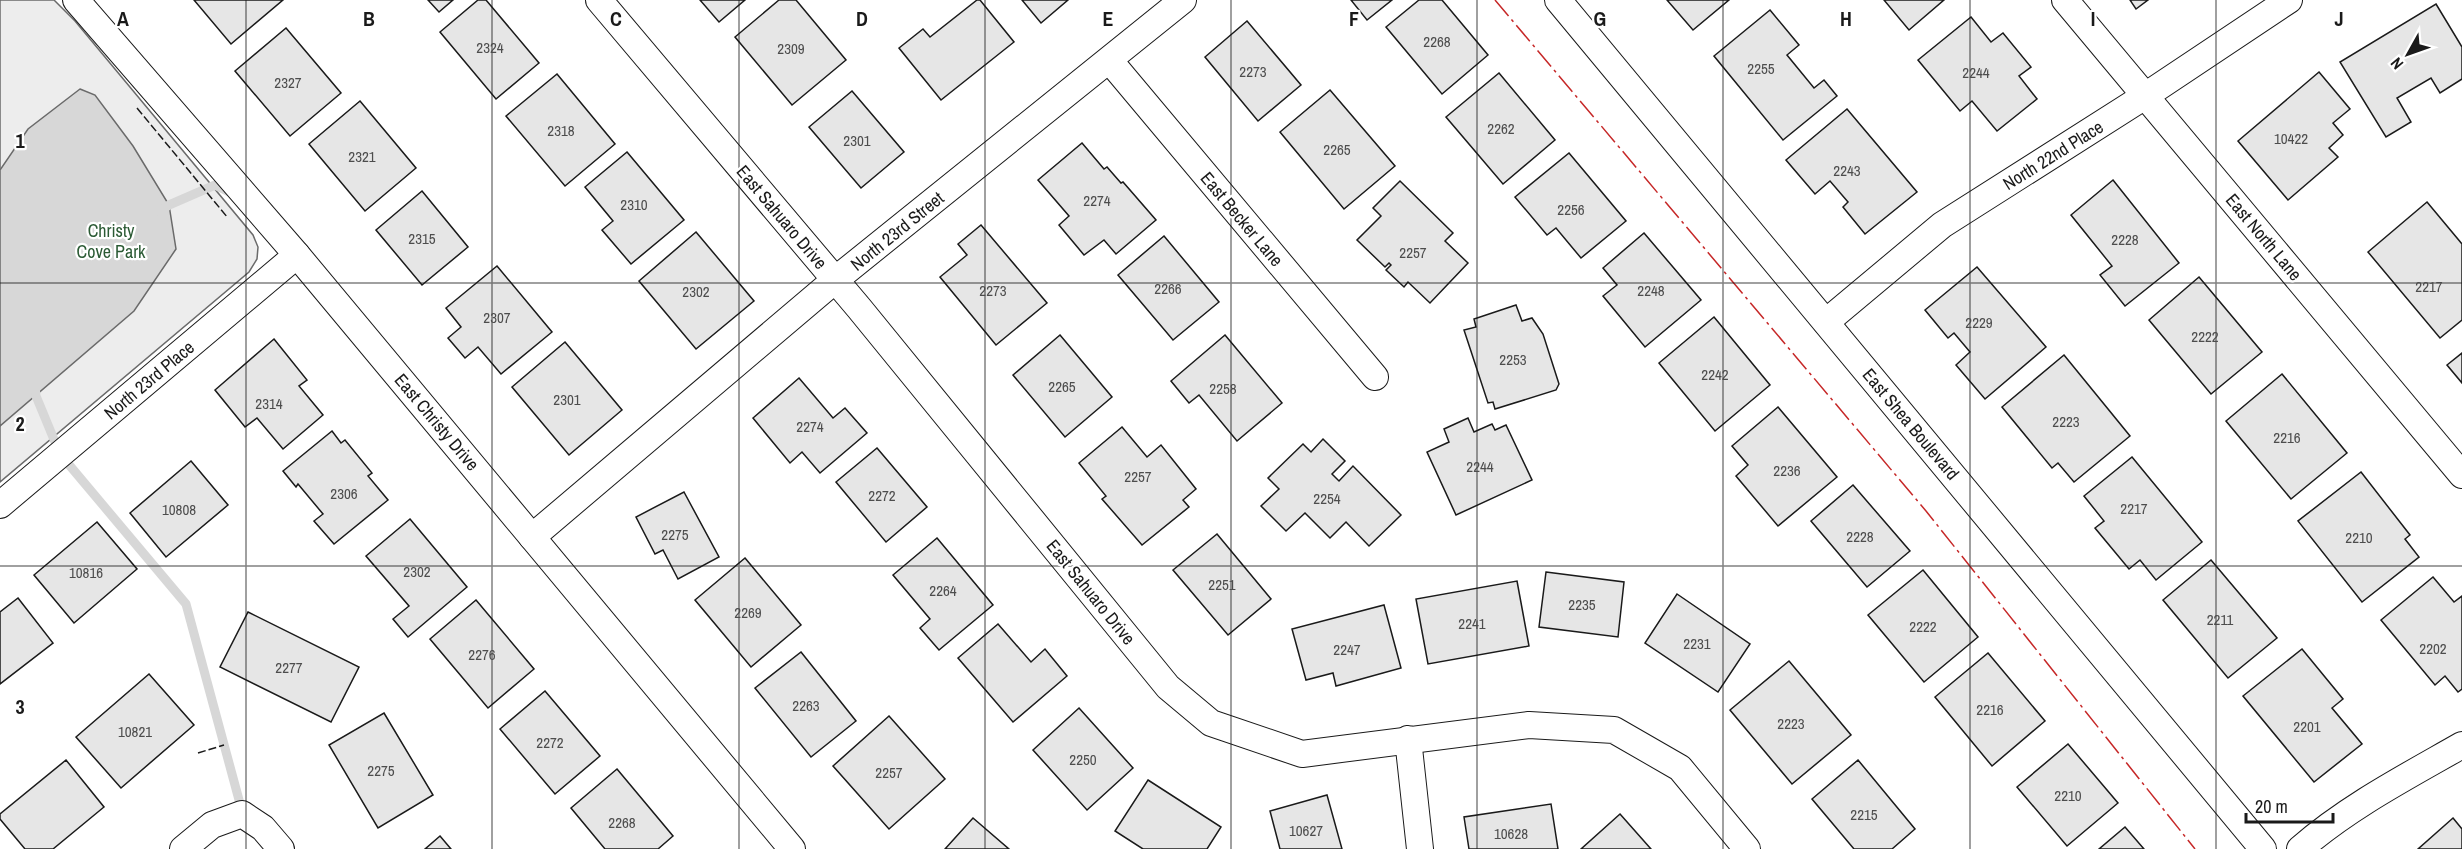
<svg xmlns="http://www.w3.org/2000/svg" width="2462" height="849" font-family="'Archivo Narrow',sans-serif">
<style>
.built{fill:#ededed;stroke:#6a6a6a;stroke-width:1.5}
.water{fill:#d7d7d7;stroke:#6a6a6a;stroke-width:1.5}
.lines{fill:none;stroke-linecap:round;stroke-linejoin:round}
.stream{stroke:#d7d7d7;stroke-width:9}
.building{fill:#e6e6e6;stroke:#1a1a1a;stroke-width:1.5}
.street-casing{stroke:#1a1a1a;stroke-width:28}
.street{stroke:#fff;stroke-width:26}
.fence{stroke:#1a1a1a;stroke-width:1.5;stroke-dasharray:8 3;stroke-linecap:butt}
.power{stroke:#c62828;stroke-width:1.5;stroke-dasharray:21 4.5 3 4.5;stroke-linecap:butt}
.grid{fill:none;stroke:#1a1a1a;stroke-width:1.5;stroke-opacity:0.55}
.labels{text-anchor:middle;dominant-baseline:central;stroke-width:4.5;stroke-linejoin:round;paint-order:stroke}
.number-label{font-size:15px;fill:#4d4d4d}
.street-label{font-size:18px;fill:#1a1a1a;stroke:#fff}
.park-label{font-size:18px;fill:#2b5a34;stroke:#fff}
.grid-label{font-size:20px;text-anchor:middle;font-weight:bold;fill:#1a1a1a;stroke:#fff;stroke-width:4.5;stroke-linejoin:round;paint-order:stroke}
</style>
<rect width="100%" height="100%" fill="#fff"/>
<path class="built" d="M0,0H54L75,21L253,235L258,247L257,259L249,272L0,482Z"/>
<path class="water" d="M80,89L95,95L133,146L169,205L176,249L134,311L0,426V170L28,129Z"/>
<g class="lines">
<g class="stream">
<path d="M160,212L169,205L215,185L233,194"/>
<path d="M35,385L36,396L60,454L186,604L242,811"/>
</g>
</g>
<g class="building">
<path d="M194,0H283L231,44Z"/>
<path d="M428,0H453L439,12Z"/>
<path d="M478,0H486L539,63L496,99L440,32Z"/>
<path d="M700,0H745L719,22Z"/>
<path d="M779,0H796L846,60L792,105L735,37Z"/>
<path d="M977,0H980L1014,42L941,100L899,48L923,29L930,37Z"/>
<path d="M1022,0H1068L1041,23Z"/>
<path d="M1351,0H1392L1367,20Z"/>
<path d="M1419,0H1442L1488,55L1442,94L1386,27Z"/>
<path d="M1667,0H1729L1693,30Z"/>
<path d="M1884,0H1944L1909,30Z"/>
<path d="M2130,0H2148L2136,9Z"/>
<path d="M2436,4L2462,47V79L2440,93L2431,78L2397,98L2411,122L2386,137L2340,62Z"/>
<path d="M1770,10L1799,45L1787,55L1814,88L1824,80L1837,96L1783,140L1714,56Z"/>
<path d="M1971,17L1991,42L2003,33L2031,67L2019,76L2037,99L1997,131L1972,101L1960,111L1918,60Z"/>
<path d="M1247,21L1301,85L1258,121L1205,57Z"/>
<path d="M286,28L341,93L290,136L235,71Z"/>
<path d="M2319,72L2350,109L2333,123L2343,135L2329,148L2338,157L2288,200L2238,141Z"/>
<path d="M1499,73L1555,140L1503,184L1446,117Z"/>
<path d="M557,74L615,144L565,186L506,116Z"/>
<path d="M1330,90L1395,166L1344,209L1280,132Z"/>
<path d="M852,91L904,152L861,188L809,127Z"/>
<path d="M360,101L416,168L365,211L309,144Z"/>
<path d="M1847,109L1917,192L1865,234L1843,207L1848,202L1830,181L1815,194L1786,160Z"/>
<path d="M1082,143L1104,169L1107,167L1121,183L1123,182L1156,220L1116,254L1104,240L1084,255L1059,225L1069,216L1038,180Z"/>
<path d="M627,152L684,220L631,264L602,230L613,221L585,187Z"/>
<path d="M1569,153L1626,221L1581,258L1556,228L1547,235L1515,197Z"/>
<path d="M2113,180L2179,263L2125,306L2100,275L2112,266L2071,215Z"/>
<path d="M1400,181L1453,233L1445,241L1468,263L1430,303L1408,282L1404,287L1386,270L1391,265L1389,263L1385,267L1357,240L1381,216L1373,208Z"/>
<path d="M422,191L468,247L422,285L376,230Z"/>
<path d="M2427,202L2462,244V320L2440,338L2368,252Z"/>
<path d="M981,225L1047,303L996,345L940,277L967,255L958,244Z"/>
<path d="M696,232L754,301L696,349L639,281Z"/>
<path d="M1644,233L1701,300L1645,347L1603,296L1617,285L1603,268Z"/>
<path d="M1164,236L1219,302L1173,340L1118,275Z"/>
<path d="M497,266L552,332L501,374L478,347L465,358L448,338L461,327L446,308Z"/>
<path d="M1977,267L2046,347L1985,399L1956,365L1970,352L1954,333L1948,338L1925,310Z"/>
<path d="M2199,277L2262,352L2211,394L2149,320Z"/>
<path d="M1516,305L1522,321L1532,318L1543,334L1559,384L1556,390L1495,409L1493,402L1488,403L1464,330L1476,327L1474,319Z"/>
<path d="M1714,317L1770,385L1715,431L1659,363Z"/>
<path d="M1060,335L1112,397L1065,437L1013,375Z"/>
<path d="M1225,335L1282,403L1237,441L1199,395L1189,403L1171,381Z"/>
<path d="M274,339L307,380L299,386L323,415L283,449L257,418L245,427L215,390Z"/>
<path d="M565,342L622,410L569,455L512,387Z"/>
<path d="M2462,353V383L2447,365Z"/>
<path d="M2064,355L2130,436L2074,482L2058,463L2052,468L2002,407Z"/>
<path d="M2282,374L2347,453L2291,499L2226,421Z"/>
<path d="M799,378L833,418L845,408L867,433L820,473L802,452L790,463L753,418Z"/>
<path d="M1778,407L1837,477L1778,526L1736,476L1748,465L1732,446Z"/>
<path d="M1468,418L1474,432L1492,424L1495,430L1506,425L1532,480L1456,515L1427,452L1449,442L1444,429Z"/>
<path d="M1122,427L1147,457L1161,445L1196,489L1183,500L1189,507L1142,545L1102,499L1106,496L1079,463Z"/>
<path d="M332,431L341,443L345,440L372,473L368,476L388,500L334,544L314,521L323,514L298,484L296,487L283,471Z"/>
<path d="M1323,439L1345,461L1332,474L1339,481L1353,466L1401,515L1369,546L1346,522L1330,538L1305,513L1286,531L1261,506L1279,489L1268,478L1303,444L1311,452Z"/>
<path d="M877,448L927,507L886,542L836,482Z"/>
<path d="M2132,457L2202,542L2156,580L2140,560L2129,569L2095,528L2104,521L2084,496Z"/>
<path d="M191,461L228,505L166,557L130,513Z"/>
<path d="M2361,472L2410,535L2405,539L2419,557L2362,602L2298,521Z"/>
<path d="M1853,485L1910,551L1867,587L1811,521Z"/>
<path d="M684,492L719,557L678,579L663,550L655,554L636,517Z"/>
<path d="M410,519L467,587L408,637L393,619L409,606L366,556Z"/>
<path d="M97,522L137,569L74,623L34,575Z"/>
<path d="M1217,534L1271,599L1228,635L1173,570Z"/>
<path d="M937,538L993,605L939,650L920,628L930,619L893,575Z"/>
<path d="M745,558L801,625L751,667L695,600Z"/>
<path d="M2211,560L2277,638L2228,678L2163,600Z"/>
<path d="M1923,570L1978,637L1924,682L1868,615Z"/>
<path d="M1546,572L1624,582L1618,637L1539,627Z"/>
<path d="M2433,577L2454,602L2462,596V689L2458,692L2445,676L2435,685L2381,620Z"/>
<path d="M1517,581L1529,646L1428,664L1416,599Z"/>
<path d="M1677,594L1750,644L1718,692L1645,643Z"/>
<path d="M18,598L53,643L0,684V612Z"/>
<path d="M476,600L534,669L488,708L430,639Z"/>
<path d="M1384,605L1401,668L1336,686L1333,673L1306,680L1292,629Z"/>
<path d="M248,612L359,667L331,722L220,667Z"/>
<path d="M998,624L1031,662L1045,649L1067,676L1013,722L958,658Z"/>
<path d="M2302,649L2343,699L2332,708L2362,744L2314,782L2243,696Z"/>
<path d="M801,652L856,721L811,757L755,688Z"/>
<path d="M1988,653L2045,721L1992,766L1935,697Z"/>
<path d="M1789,661L1851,735L1792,784L1730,710Z"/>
<path d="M149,674L194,725L121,788L76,737Z"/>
<path d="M545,691L600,756L555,794L500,729Z"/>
<path d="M1079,708L1133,768L1087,810L1033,750Z"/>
<path d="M384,713L433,795L378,828L329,745Z"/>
<path d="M889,716L945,779L889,829L833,766Z"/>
<path d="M2068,744L2118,803L2067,846L2017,787Z"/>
<path d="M66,760L104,807L53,849H25L0,819V814Z"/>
<path d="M1858,760L1915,829L1892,849H1854L1812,799Z"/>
<path d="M617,769L673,836L658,849H605L571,808Z"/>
<path d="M1148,780L1221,827L1207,849H1143L1115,831Z"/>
<path d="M1327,795L1342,849H1280L1270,811Z"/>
<path d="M1551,804L1558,849H1469L1464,817Z"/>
<path d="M1620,814L1651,849H1581Z"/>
<path d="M973,818L1009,849H945Z"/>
<path d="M2453,818L2462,829V849H2418Z"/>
<path d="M2125,827L2144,849H2099Z"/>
<path d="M440,836L451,849H425Z"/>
</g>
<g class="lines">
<g class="street-casing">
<g id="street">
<path d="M76,0L297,255L792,849"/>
<path d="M599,0L859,308L1168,687L1211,723L1302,754L1529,725L1614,730L1680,768L1747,849"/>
<path d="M1558,0L2263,849"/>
<path d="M2065,0L2462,475"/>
<path d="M1110,61L1375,377"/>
<path d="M1826,322L1942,225L2145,96L2289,0"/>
<path d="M0,505L297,255"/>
<path d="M532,537L835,280L1183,0"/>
<path d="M1408,739L1420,849"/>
<path d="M183,849L212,825L242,814L263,828L281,849"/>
<path d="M2300,849C2348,807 2406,777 2462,745"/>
</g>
</g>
<use href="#street" class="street"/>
<g class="fence">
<path d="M137,108L228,218"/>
<path d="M198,753L224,745"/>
</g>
<path class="power" d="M1495,0L1926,511L2195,849"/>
</g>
<path class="grid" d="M246,0V849M492,0V849M739,0V849M985,0V849M1231,0V849M1477,0V849M1723,0V849M1970,0V849M2216,0V849M0,283H2462M0,566H2462"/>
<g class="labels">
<g class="number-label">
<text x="1437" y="41">2268</text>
<text x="490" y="47">2324</text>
<text x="791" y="48">2309</text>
<text x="1761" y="68">2255</text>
<text x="1253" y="71">2273</text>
<text x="1976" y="72">2244</text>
<text x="288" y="82">2327</text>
<text x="1501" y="128">2262</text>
<text x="561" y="130">2318</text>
<text x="2291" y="138">10422</text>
<text x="857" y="140">2301</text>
<text x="1337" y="149">2265</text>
<text x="362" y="156">2321</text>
<text x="1847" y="170">2243</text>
<text x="1097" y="200">2274</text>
<text x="634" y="204">2310</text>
<text x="1571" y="209">2256</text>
<text x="422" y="238">2315</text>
<text x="2125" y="239">2228</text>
<text x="1413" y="252">2257</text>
<text x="2429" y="286">2217</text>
<text x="1168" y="288">2266</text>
<text x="993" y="290">2273</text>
<text x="1651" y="290">2248</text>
<text x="696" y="291">2302</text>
<text x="497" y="317">2307</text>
<text x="1979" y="322">2229</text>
<text x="2205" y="336">2222</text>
<text x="1513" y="359">2253</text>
<text x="1715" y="374">2242</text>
<text x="1062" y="386">2265</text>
<text x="1223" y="388">2258</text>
<text x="567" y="399">2301</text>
<text x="269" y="403">2314</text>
<text x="2066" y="421">2223</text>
<text x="810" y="426">2274</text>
<text x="2287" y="437">2216</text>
<text x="1480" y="466">2244</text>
<text x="1787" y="470">2236</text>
<text x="1138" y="476">2257</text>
<text x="344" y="493">2306</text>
<text x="882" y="495">2272</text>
<text x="1327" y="498">2254</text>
<text x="2134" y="508">2217</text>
<text x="179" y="509">10808</text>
<text x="675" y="534">2275</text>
<text x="1860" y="536">2228</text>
<text x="2359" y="537">2210</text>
<text x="417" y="571">2302</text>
<text x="86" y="572">10816</text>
<text x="1222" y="584">2251</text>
<text x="943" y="590">2264</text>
<text x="1582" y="604">2235</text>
<text x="748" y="612">2269</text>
<text x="2220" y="619">2211</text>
<text x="1472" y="623">2241</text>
<text x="1923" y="626">2222</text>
<text x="1697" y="643">2231</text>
<text x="2433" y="648">2202</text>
<text x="1347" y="649">2247</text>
<text x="482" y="654">2276</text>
<text x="289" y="667">2277</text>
<text x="806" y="705">2263</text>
<text x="1990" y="709">2216</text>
<text x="1791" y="723">2223</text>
<text x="2307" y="726">2201</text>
<text x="135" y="731">10821</text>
<text x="550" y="742">2272</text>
<text x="1083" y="759">2250</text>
<text x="381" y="770">2275</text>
<text x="889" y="772">2257</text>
<text x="2068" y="795">2210</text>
<text x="1864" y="814">2215</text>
<text x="622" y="822">2268</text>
<text x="1306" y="830">10627</text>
<text x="1511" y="833">10628</text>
</g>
<g class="street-label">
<text transform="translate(2053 155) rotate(-32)">North 22nd Place</text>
<text transform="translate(782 217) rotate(50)">East Sahuaro Drive</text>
<text transform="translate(1242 219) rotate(50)">East Becker Lane</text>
<text transform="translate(897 231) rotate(-39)">North 23rd Street</text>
<text transform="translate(2264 237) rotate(50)">East North Lane</text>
<text transform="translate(149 380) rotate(-40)">North 23rd Place</text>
<text transform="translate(437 422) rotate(50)">East Christy Drive</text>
<text transform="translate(1911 424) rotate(50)">East Shea Boulevard</text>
<text transform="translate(1091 592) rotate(51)">East Sahuaro Drive</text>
</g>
<g class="park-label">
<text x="111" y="230">Christy<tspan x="111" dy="21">Cove Park</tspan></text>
</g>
</g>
<g class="grid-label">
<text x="123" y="26">A</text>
<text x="369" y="26">B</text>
<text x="616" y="26">C</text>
<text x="862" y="26">D</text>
<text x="1108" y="26">E</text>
<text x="1354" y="26">F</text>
<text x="1600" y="26">G</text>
<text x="1846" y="26">H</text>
<text x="2093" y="26">I</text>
<text x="2339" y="26">J</text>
<text x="20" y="148">1</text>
<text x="20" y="431">2</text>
<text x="20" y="714">3</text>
</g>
<g transform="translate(2408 54) rotate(230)" stroke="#ffffff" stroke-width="4.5" paint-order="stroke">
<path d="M0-4.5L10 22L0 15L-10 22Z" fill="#1a1a1a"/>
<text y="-9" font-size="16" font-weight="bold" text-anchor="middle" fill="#1a1a1a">N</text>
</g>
<path d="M2246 813v9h87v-9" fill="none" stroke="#1a1a1a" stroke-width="3"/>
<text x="2255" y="813" font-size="18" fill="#1a1a1a" stroke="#ffffff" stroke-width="4.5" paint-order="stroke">20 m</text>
</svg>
